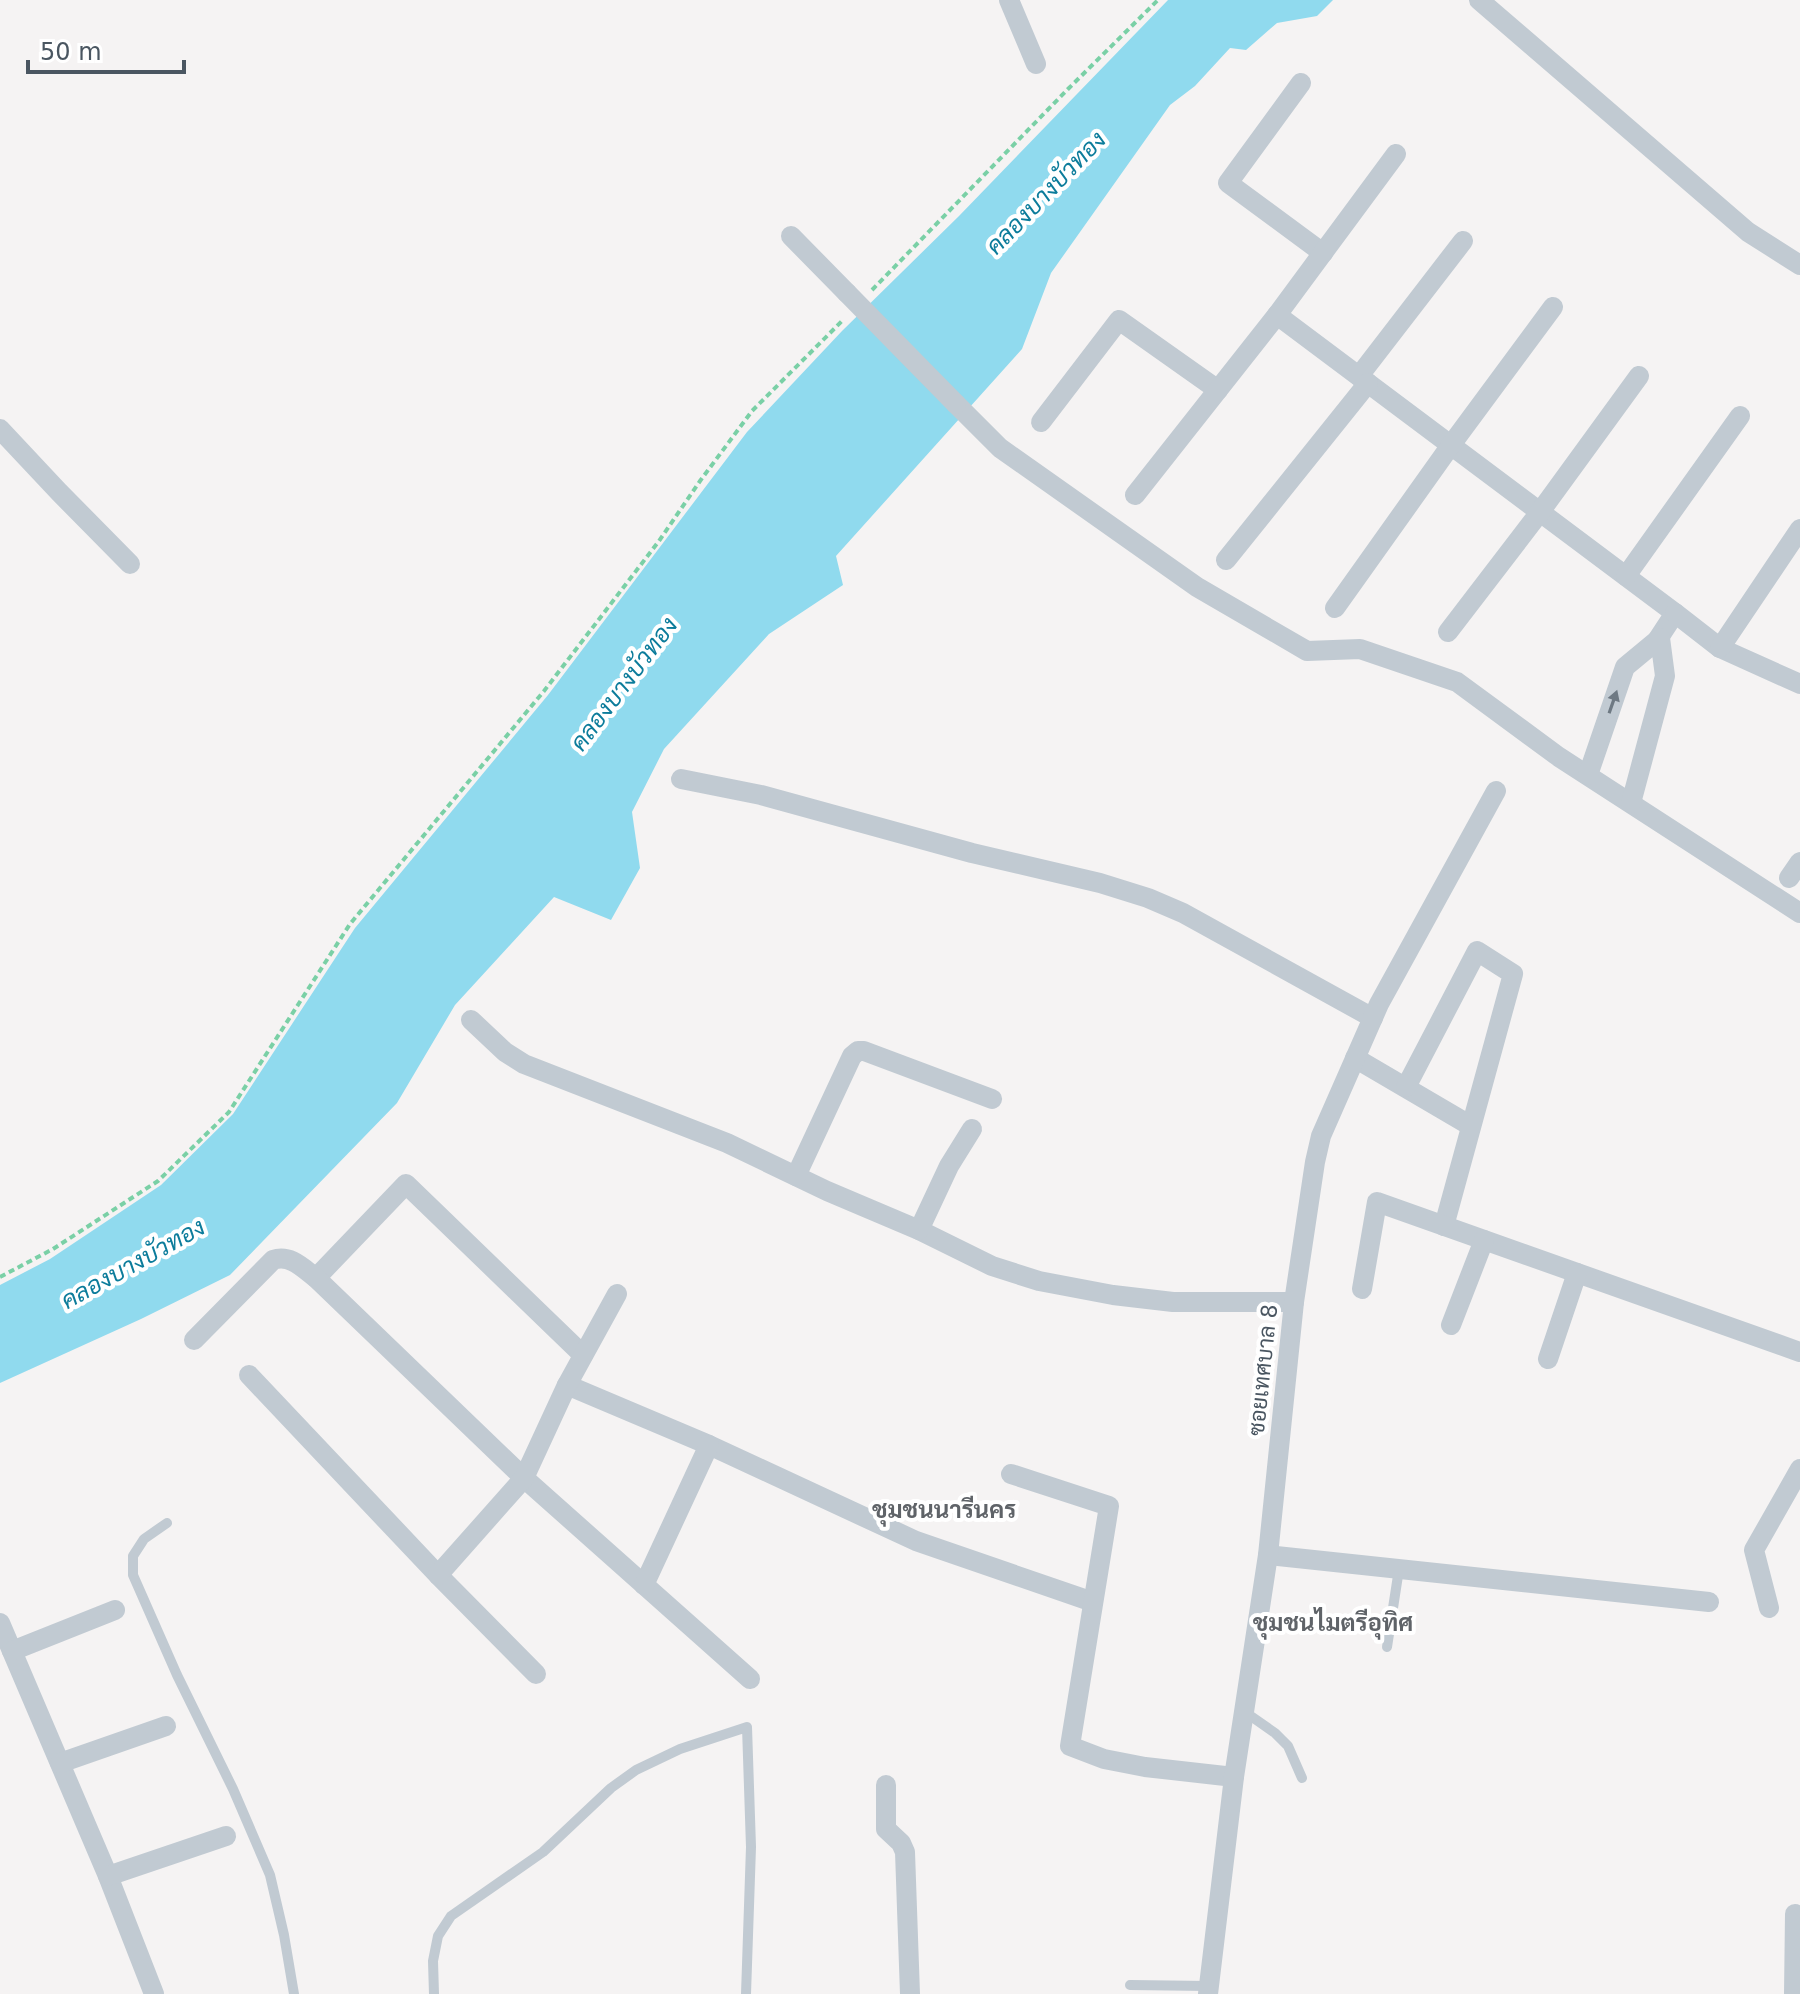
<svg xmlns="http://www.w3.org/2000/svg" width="1800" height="1994" font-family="'DejaVu Sans',Sarabun,sans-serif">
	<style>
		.water { fill: #90daee }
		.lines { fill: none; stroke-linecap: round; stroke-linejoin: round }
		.path { stroke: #7ad0a6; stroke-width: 4; stroke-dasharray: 6 4; stroke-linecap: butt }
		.service { stroke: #c1cad2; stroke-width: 10 }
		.minor { stroke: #c1cad2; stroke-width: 20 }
		.minor-bridge { stroke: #c1cad2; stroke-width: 20 }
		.oneway { fill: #6e7983 }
		.labels { text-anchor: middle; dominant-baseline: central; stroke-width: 8; stroke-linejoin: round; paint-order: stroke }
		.street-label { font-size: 22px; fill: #4a5661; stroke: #fff }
		.water-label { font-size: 24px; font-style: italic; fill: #0c7c9b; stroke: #fff }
		.neighbourhood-label { font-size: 24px; font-weight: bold; fill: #5f6368; stroke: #fff }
	</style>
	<rect width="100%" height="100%" fill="#f5f3f3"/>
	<polygon class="water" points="1168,0 1333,0 1317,16 1277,23 1246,50 1230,48 1195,86 1170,105 1051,273 1022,349 836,556 843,585 769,634 664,749 632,812 640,868 611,920 554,897 455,1005 397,1103 230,1275 141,1319 0,1383 0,1285 50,1259 161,1185 233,1114 355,928 548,695 747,432 842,331 959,216"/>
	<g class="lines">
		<g class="path">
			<polyline points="872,290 1068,89 1158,0"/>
			<polyline points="0,1277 53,1249 158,1181 229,1112 350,924 544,691 659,541 700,481 752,411 844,319"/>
		</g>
		<g class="service">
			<polyline points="167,1523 144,1539 133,1556 133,1575 177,1675 233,1789 270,1875 284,1935 294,1994"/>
			<polyline points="1387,1647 1399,1569"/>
			<polyline points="1245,1712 1275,1733 1288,1746 1302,1778"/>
			<polyline points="1130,1985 1209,1986"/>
			<polyline points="434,1994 433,1961 438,1936 451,1916 543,1852 611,1788 636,1770 680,1749 747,1727 751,1847 746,1994"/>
		</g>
		<g class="minor">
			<polyline points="1009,0 1036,64"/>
			<polyline points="1479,0 1748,232 1800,265"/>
			<polyline points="1301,83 1228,183 1323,253"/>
			<polyline points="791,236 847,293"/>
			<polyline points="1277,315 1675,613 1658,639"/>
			<polyline points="1359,376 1463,241"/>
			<polyline points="956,404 1000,448 1197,587 1307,651 1360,649 1457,682 1559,757 1800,913"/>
			<polyline points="1041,422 1119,320 1218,390"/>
			<polyline points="0,429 59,492 130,564"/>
			<polyline points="1135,495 1277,315 1396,154"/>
			<polyline points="1226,560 1368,383"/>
			<polyline points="1626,576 1740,416"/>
			<polyline points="1335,608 1451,445 1553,307"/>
			<polyline points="1675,613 1720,648 1800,684"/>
			<polyline points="1448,632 1540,512 1639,376"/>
			<polyline points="1720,648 1800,529"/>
			<polyline points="1588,775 1625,667 1660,638 1665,676 1631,803"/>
			<polyline points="681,779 761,795 972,853 1100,883 1148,898 1183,913 1373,1018"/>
			<polyline points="1789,878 1800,862"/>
			<polyline points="471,1020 505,1052 524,1064 727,1143 827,1191 919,1230 992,1266 1039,1281 1113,1295 1173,1302 1294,1302"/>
			<polyline points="1355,1058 1471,1126"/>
			<polyline points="1406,1087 1477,951 1513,974 1444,1226"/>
			<polyline points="796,1176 852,1056 858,1051 864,1051 992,1099"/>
			<polyline points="919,1230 949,1166 972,1129"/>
			<polyline points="316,1278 406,1184 583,1355"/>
			<polyline points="1362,1289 1377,1202 1800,1352"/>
			<polyline points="1451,1325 1484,1240"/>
			<path d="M194 1340 273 1260C290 1254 303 1268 316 1278L524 1478 750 1679"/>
			<polyline points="1548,1359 1577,1273"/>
			<polyline points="249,1375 438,1575 536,1674"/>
			<polyline points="567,1385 709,1445 916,1541 1093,1602"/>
			<polyline points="1011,1474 1109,1506 1070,1746 1104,1759 1145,1767 1234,1777"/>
			<polyline points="1268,1555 1709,1602"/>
			<polyline points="438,1575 524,1478 567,1385 617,1294"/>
			<polyline points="644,1585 709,1445"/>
			<polyline points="1769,1608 1754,1550 1800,1469"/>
			<polyline points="0,1623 108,1876 154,1994"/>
			<polyline points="12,1651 115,1610"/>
			<polyline points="60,1763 166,1726"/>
			<polyline points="886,1785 886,1829 901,1843 905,1852 910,1994"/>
			<polyline points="108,1876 226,1836"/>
			<polyline points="1208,1994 1234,1777 1268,1555 1294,1302 1315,1162 1321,1136 1379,1004 1496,791"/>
			<polyline points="1794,1994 1795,1914"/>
		</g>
		<polyline class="minor-bridge" points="847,293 956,404"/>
	</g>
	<defs><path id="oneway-solid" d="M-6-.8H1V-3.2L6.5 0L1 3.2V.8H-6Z" transform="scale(2)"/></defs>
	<use class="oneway" href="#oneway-solid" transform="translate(1613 702) rotate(-71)"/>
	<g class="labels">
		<g class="street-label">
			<text transform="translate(1263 1370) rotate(-84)">ซอยเทศบาล 8</text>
		</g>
		<g class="water-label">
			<text transform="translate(1046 193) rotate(-46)">คลองบางบัวทอง</text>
			<text transform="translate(624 684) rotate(-53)">คลองบางบัวทอง</text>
			<text transform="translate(133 1264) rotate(-29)">คลองบางบัวทอง</text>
		</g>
		<g class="neighbourhood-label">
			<text x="944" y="1510">ชุมชนนารีนคร</text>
			<text x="1333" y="1623">ชุมชนไมตรีอุทิศ</text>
		</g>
	</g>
	<path d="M28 60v12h156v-12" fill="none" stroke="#4a5661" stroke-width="4"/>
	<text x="40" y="60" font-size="24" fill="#4a5661" stroke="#ffffff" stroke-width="6" paint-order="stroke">50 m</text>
</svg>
